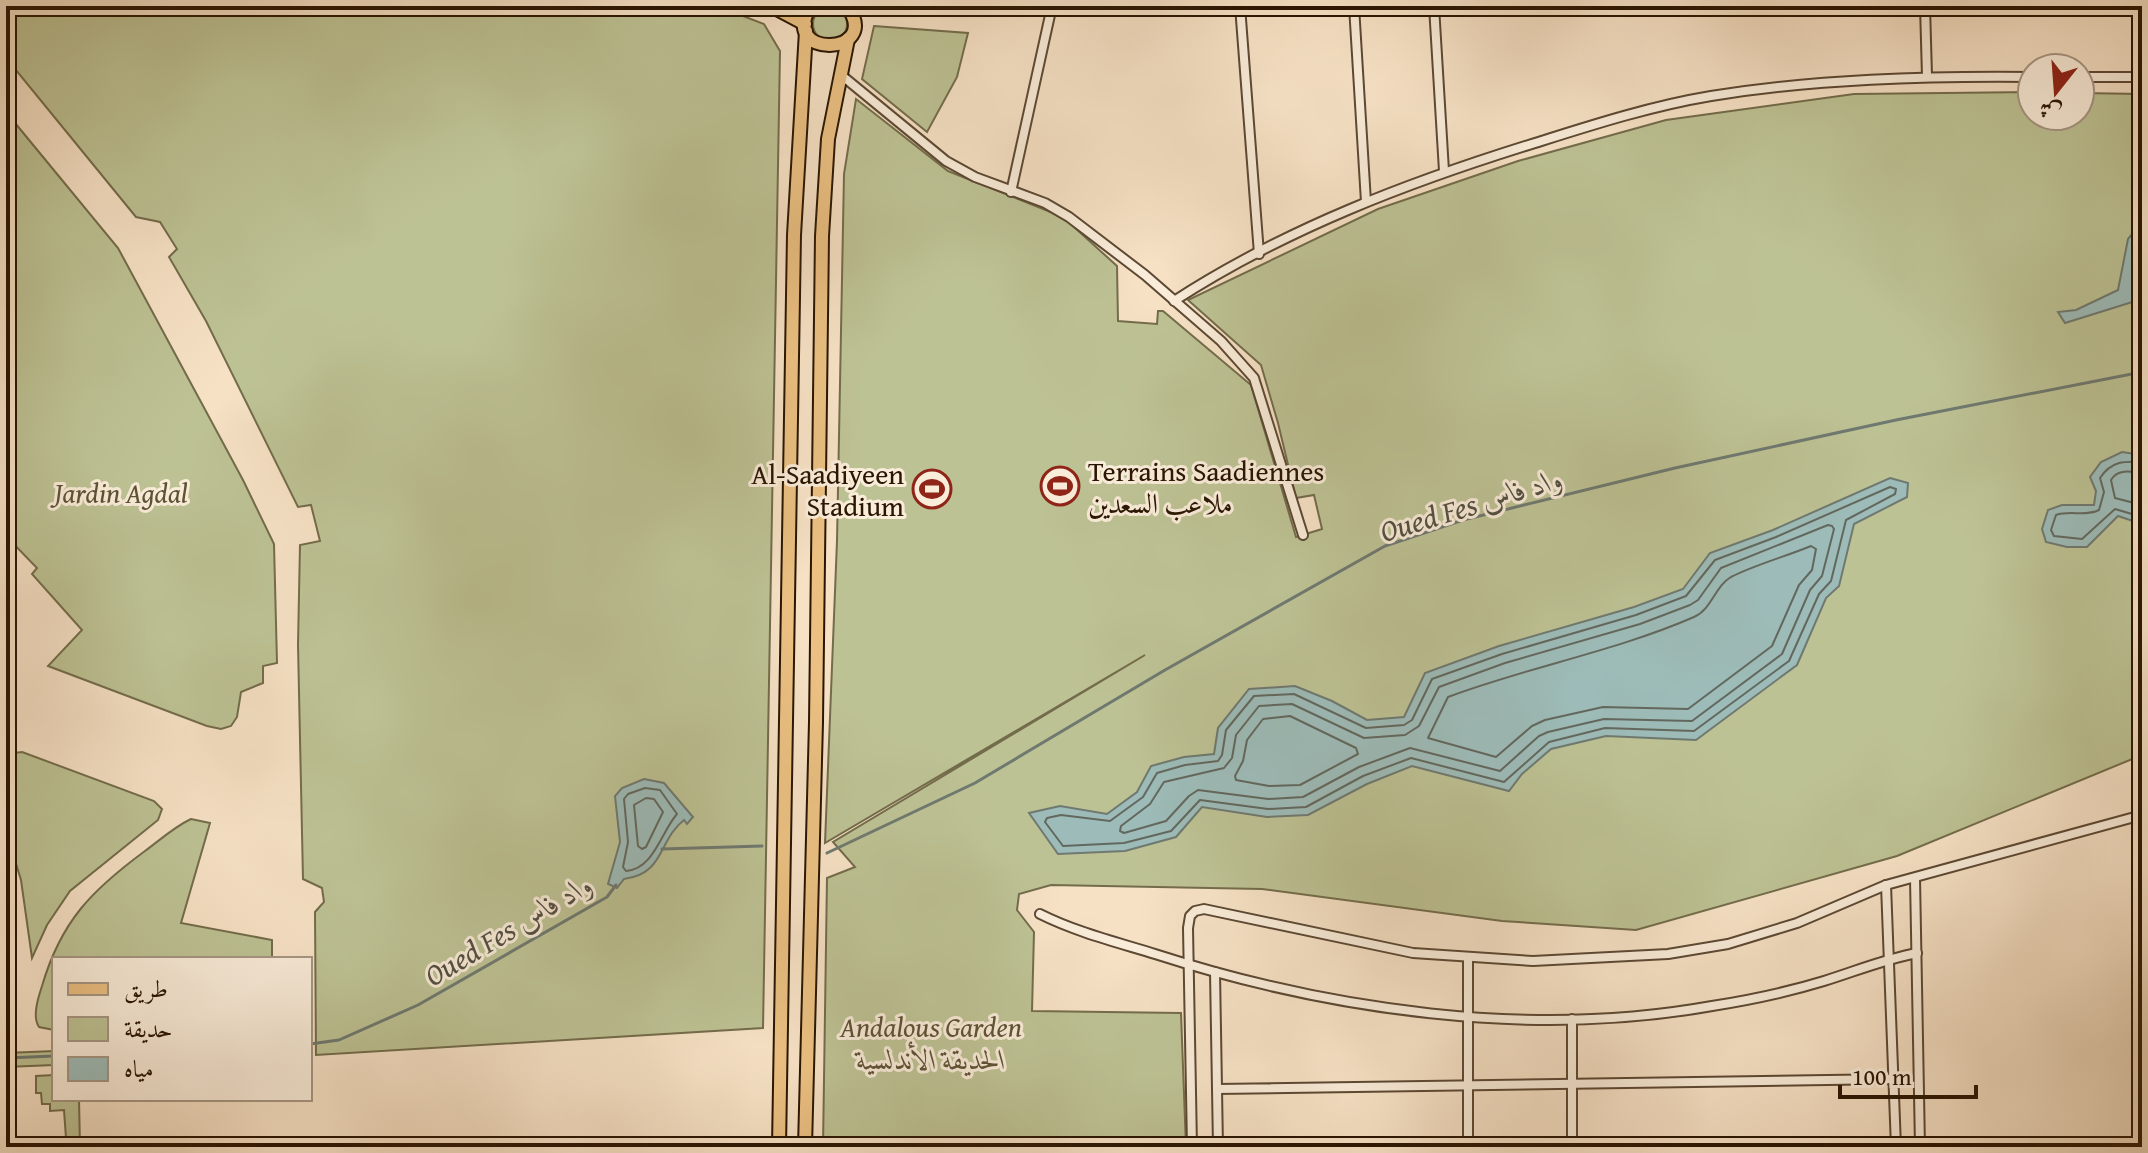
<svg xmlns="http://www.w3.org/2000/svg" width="2148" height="1153" font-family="'Gentium Book Plus',Amiri,serif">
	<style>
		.green { fill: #bdc294; stroke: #736c4b; stroke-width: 2 }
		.water { fill: #9dbcb9; stroke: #6f7970; stroke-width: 2 }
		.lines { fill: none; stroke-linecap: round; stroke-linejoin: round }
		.shore { stroke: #63685e; stroke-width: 2 }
		.stream { stroke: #6f7970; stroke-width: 3 }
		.minor-casing { stroke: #5c4833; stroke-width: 12 }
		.primary-casing { stroke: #291502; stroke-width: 16 }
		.minor { stroke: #f9ecd9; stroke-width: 8 }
		.primary { stroke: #ebc082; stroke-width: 12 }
		.labels { text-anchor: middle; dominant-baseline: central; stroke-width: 6; stroke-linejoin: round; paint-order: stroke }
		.poi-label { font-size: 28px; fill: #291502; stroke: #f9ecd9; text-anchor: start }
		.park-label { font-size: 28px; font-style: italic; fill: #5d5235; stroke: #f9ecd9 }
		.water-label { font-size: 30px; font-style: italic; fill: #524f42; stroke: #f9ecd9 }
	</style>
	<rect width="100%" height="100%" fill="#f6e1c5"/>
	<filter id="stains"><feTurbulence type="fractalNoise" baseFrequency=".0025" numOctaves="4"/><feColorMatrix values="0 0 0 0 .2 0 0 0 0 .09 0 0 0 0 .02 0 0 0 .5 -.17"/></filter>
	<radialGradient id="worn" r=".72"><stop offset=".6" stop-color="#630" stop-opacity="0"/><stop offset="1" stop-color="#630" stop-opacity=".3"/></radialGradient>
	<g class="green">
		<polygon points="6,6 717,6 764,24 780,51 763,1028 316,1055 315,912 324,902 322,888 303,879 298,645 300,545 320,541 311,505 298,507 206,321 169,257 177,249 160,222 136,217 6,58 6,34 10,28 6,24"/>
		<circle cx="830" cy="24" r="17"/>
		<polygon points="874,26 968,33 957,77 927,132 862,79"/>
		<polygon points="2032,92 2032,116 2080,116 2080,93 2142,94 2142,755 1897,856 1636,930 1502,921 1262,889 1051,885 1019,894 1017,910 1034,932 1032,1011 1181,1013 1186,1147 823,1147 827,878 855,867 833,842 1145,655 825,843 837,541 844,174 856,99 948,171 1063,217 1117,266 1118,321 1157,324 1158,311 1163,311 1251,385 1296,537 1322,529 1314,495 1296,498 1278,423 1261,365 1188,300 1378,209 1518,161 1666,120 1854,94"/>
		<polygon points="6,112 118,248 243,480 274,544 277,663 263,666 263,683 241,692 237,717 231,726 221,729 207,726 48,666 82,630 32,574 37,568 6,536"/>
		<polygon points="22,752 154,801 162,809 158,820 70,891 47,925 32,958 21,880 6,831 6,754"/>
		<path d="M191 819 210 823 181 923 272 940V959H54V1030L39 1027C32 1017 38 998 42 986 61 921 92 890 145 851 160 840 174 827 191 819Z"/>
		<polygon points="6,921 16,1021 14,1028 6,1032"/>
		<polygon points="54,1051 54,1065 6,1067 6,1053"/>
		<polygon points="54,1075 54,1099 79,1099 80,1147 44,1147 52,1146 52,1139 66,1138 64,1110 50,1111 50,1104 42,1104 41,1093 36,1093 36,1076"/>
	</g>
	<g class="water">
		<polygon points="2142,222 2142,299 2065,323 2058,312 2076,310 2118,290 2128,239"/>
		<polygon points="2122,452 2142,455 2142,560 2136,552 2141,536 2136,522 2118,516 2087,547 2067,547 2046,542 2042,529 2048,510 2062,505 2094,505 2096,491 2090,477 2101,462"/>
		<polygon points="1890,478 1908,483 1907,497 1854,524 1839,586 1826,598 1797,665 1696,740 1606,736 1551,749 1522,774 1509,791 1412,766 1367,784 1308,815 1267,817 1202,807 1176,837 1125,851 1058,854 1029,813 1060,806 1107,814 1137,792 1151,766 1184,757 1214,754 1218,728 1249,689 1295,686 1332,701 1367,720 1404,717 1425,673 1499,646 1634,607 1683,589 1710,553 1773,530"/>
		<path d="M644 779 664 783 693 817 687 824 684 820C658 840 665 874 624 879L617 888 608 884 620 842 615 796 622 788Z"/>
	</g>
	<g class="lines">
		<g class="shore">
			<path d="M2142 462C2124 461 2111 461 2100 478L2104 492 2099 510C2086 517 2070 510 2056 515L2051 530 2054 536 2082 539 2115 509 2142 517"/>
			<path d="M2142 473C2131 472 2118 468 2111 480L2115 498 2142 505"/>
			<polygon points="1890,487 1896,489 1895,494 1846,520 1831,581 1819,594 1789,661 1694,731 1605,728 1549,742 1504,782 1411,758 1363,776 1306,807 1268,809 1200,800 1171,831 1124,843 1063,846 1045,822 1047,818 1061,815 1110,821 1143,797 1157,773 1185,765 1218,761 1222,755 1226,730 1254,696 1294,694 1366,728 1404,725 1412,720 1432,679 1502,654 1636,615 1686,596 1715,560 1776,537"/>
			<polygon points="1828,525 1832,526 1834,529 1822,576 1810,590 1782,654 1692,721 1604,719 1548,732 1539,736 1500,771 1410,748 1359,767 1303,797 1268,799 1198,790 1189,796 1166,821 1124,833 1120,831 1121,826 1150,804 1164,782 1224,768 1232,758 1236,735 1259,706 1292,704 1364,738 1405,735 1419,726 1439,687 1505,663 1640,624 1690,605 1698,600 1721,568"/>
			<path d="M1811 546 1816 549 1812 570 1799 585 1772 646 1688 709 1603 707 1545 720 1532 726 1496 757 1428 738 1448 697C1528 667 1616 651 1694 617 1712 609 1715 586 1731 577 1752 566 1787 556 1811 546Z"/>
			<polygon points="1290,716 1356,748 1358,754 1300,785 1269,786 1236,780 1235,776 1243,761 1247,740 1263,719"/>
			<path d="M645 788 660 790 677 814C661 832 654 869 626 871L623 867 628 842 624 799 628 794Z"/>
			<polygon points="646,798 654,799 663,812 646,847 642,849 638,846 634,805"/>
		</g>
		<g class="stream">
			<polyline points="662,849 762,846"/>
			<polyline points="827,853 975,783 1165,670 1385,546 1463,520 1675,468 1896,420 2142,372"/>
			<polyline points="310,1044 339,1040 418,1005 607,897 616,885"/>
			<polyline points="6,1058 54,1056"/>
		</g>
		<g class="minor-casing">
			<g id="minor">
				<polyline points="1240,6 1259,254"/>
				<polyline points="1354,6 1366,202"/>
				<polyline points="1434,6 1444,171"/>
				<polyline points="1925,6 1927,76"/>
				<polyline points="850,9 917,6"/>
				<polyline points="840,74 946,161 975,177 1045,203 1069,217 1145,275 1221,341 1254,378 1303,535"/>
				<polyline points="2080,77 2142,77"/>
				<polyline points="1011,192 1052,6"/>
				<path d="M1174 301C1285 229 1409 182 1535 143 1592 125 1651 106 1711 96 1817 79 1924 76 2032 77"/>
				<polyline points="1915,878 1920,1147"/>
				<polyline points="1886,885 1896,1147"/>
				<path d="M1040 914C1076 932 1116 942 1155 954 1329 1010 1530 1039 1712 1006 1750 1000 1788 992 1824 981 1856 971 1885 959 1917 953"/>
				<polyline points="1468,957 1468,1147"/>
				<polyline points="1215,972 1218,1147"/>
				<polyline points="1572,1019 1572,1147"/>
				<polyline points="1217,1089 1894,1079"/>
				<polyline points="1192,1147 1188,928 1190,916 1195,911 1204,909 1413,953 1533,961 1668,954 1728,944 1797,923 1886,885 2142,815"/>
				<polyline points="1668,1147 1896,1144"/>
			</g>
		</g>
		<g class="primary-casing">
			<g id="primary">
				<polyline points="771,6 805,24"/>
				<path d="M811 6C776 59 884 57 847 6"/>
				<polyline points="779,1147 794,235 806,31"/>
				<polyline points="805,1147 816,722 822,236 828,139 848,39"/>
			</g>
		</g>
		<use href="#minor" class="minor"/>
		<use href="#primary" class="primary"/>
	</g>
	<defs>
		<g id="stadium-ring" transform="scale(2)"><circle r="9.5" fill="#f9ecd9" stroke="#8f2418" stroke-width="1.5"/><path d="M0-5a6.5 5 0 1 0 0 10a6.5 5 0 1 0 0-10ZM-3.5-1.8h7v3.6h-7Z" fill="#8f2418"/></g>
	</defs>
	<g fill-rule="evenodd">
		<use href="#stadium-ring" x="1060" y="486"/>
		<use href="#stadium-ring" x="932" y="489"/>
	</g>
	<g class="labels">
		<g class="poi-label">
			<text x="1088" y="470">Terrains Saadiennes<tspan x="1088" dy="32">ملاعب السعدين</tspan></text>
			<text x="904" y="473" text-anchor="end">Al-Saadiyeen<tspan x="904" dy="32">Stadium</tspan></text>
		</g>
		<g class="park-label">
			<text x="121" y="492">Jardin Agdal</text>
			<text x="931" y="1026">Andalous Garden<tspan x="931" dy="32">الحديقة الأندلسية</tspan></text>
		</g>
		<g class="water-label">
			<text transform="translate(1471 504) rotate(-17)">Oued Fes واد فاس</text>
			<text transform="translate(508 929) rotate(-31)">Oued Fes واد فاس</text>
		</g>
	</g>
	<rect width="2148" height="1153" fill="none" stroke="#f6e1c5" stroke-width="32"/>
	<rect x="8" y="8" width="2132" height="1137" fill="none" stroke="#291502" stroke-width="4"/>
	<rect x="16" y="16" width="2116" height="1121" fill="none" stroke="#291502" stroke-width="2"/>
	<rect x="52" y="957" width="260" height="144" fill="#f9ecd9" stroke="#a69683" stroke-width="2"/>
	<rect x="68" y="983" width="40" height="12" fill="#ebc082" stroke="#a69683" stroke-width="2"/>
	<text x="124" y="997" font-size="24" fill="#291502">طريق</text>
	<rect x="68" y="1017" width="40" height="24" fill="#bdc294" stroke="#a69683" stroke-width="2"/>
	<text x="124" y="1037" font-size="24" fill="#291502">حديقة</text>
	<rect x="68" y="1057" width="40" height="24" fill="#9dbcb9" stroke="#a69683" stroke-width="2"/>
	<text x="124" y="1077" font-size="24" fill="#291502">مياه</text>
	<g transform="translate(2056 92) rotate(197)"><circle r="38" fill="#f9ecd9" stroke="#a69683" stroke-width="2"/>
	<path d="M0-6L14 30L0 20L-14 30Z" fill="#8f2418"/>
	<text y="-12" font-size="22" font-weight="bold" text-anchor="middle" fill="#291502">ش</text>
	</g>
	<path d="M1840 1085v12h136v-12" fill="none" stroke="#291502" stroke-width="4"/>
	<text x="1852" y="1085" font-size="24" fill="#291502" stroke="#f9ecd9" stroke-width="6" paint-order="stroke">100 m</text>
	<rect width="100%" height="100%" filter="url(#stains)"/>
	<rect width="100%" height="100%" fill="url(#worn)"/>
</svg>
